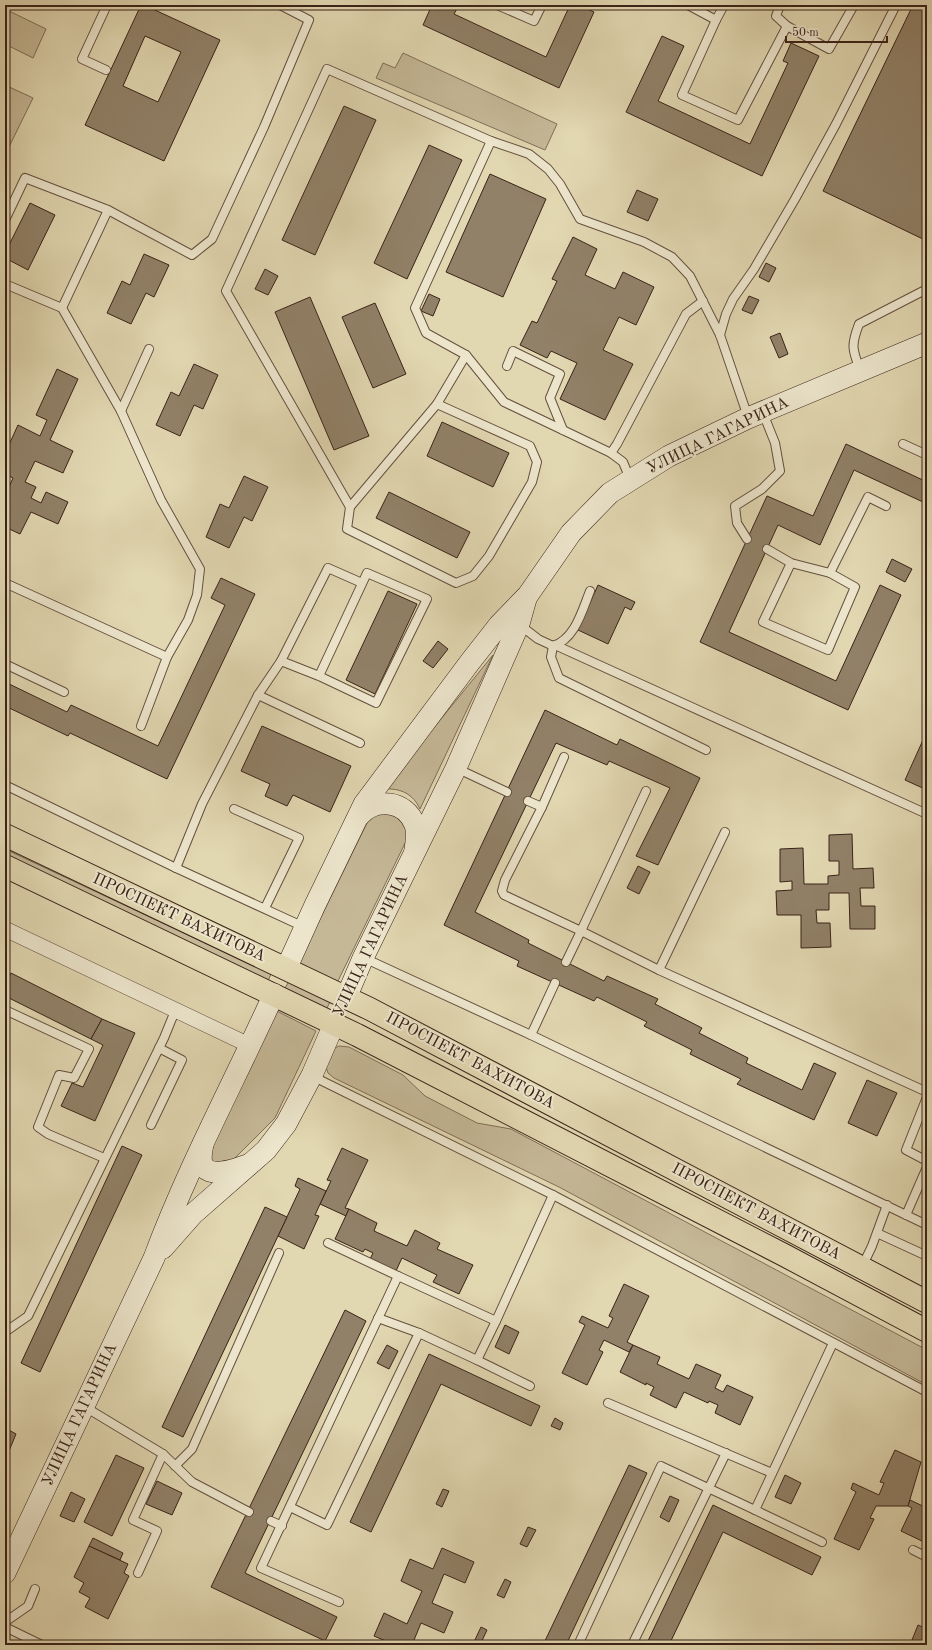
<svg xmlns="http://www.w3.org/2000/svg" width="932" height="1650" font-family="'Old Standard TT',serif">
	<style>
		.green { fill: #c5b897; stroke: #806e58 }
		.building { fill: #918168; stroke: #3a2318; fill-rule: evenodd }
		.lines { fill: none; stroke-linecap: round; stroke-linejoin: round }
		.lane-casing { stroke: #64503e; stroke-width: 10 }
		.street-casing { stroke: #64503e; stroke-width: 16 }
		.secondary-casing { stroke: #3a2318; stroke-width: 22 }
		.primary-casing { stroke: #3a2318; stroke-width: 24 }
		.lane { stroke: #ece5cc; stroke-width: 8 }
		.street { stroke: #ece5cc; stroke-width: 15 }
		.secondary { stroke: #ece5cc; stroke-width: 21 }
		.primary { stroke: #e1d7b1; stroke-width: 22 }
		.labels { text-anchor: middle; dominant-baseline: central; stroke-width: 4; stroke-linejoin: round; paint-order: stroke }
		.street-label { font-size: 16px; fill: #3a2318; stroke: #ece5cc }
	</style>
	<rect width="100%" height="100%" fill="#e1d7b1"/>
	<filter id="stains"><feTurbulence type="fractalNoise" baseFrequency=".005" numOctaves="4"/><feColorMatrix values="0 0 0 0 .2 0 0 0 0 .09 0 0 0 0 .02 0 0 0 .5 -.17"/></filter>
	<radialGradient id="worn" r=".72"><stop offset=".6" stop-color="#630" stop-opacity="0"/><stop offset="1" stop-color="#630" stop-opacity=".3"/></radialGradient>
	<g class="green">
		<polygon points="5,9 46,29 33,58 5,44"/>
		<polygon points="403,53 557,124 545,150 376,78 383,63 395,68"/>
		<polygon points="5,85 33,98 7,151 5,150"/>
		<path d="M493 655 420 809C413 794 401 788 384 789Z"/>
		<path d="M379 813C398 815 400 818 409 835L337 983 298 964 370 817Z"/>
		<polygon points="5,849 271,974 268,981 5,858"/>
		<polygon points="289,981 330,1002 326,1010 284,990"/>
		<polygon points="275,1010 316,1031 275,1118 226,1167 213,1166 207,1152"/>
		<polygon points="339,1046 349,1047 403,1075 425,1096 477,1123 511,1129 927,1350 927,1385 559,1187 334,1078 328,1073 326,1067 333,1049"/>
	</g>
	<g class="building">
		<path d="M141 5H144L220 40 164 161 85 125ZM145 36 181 52 158 102 123 86Z"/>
		<polygon points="432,5 459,5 454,14 546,57 570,5 579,5 594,12 559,88 423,25"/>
		<polygon points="913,5 927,5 927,241 823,191"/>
		<polygon points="662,36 684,46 658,101 750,144 788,63 783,61 791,43 819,56 762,176 626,112"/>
		<polygon points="344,106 376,120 315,255 282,240"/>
		<polygon points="429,145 462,160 407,279 374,263"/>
		<polygon points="490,174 546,199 503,297 446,272"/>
		<polygon points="637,190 658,199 648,221 627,212"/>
		<polygon points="30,203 55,215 28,270 5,258 5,253"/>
		<polygon points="573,237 597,249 585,275 615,289 623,272 654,287 636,325 619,317 603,350 633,364 605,420 560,399 577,363 551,351 547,358 520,345 532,321 537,323 557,281 552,279"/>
		<polygon points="144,254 169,265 154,297 146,293 131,324 107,313 122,281 130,285"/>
		<polygon points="766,263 776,268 769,282 759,277"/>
		<polygon points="265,269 278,276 268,295 255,289"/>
		<polygon points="429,294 440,299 433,316 421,311"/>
		<polygon points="749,296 759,300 752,314 742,310"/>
		<polygon points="310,297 369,436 334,450 275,312"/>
		<polygon points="375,303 406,374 373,388 342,317"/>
		<polygon points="780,333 788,354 779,358 770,337"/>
		<polygon points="194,364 218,375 203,409 194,405 180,436 156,425 171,392 179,396"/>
		<polygon points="57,369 78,379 50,440 73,451 63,473 35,461 25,482 36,487 31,498 41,503 46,492 68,502 58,524 31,512 20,534 5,527 5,496 13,478 5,474 5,468 8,462 5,460 5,446 8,447 18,425 40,436 47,420 36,415"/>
		<polygon points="442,422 509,453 493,487 427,456"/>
		<polygon points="846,444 927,482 927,493 923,502 854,470 820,545 778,525 729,632 836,681 880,585 901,595 848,710 700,642 767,496 813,516"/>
		<polygon points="244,476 268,487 252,521 244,517 229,548 206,537 220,504 229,508"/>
		<polygon points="389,492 470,532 457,558 376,518"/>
		<polygon points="892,559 912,569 905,582 886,572"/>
		<polygon points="221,578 255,594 167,779 70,733 68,736 5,706 5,682 67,712 71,705 158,746 225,605 211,598"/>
		<polygon points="598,585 635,602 631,610 625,607 608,644 578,630"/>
		<polygon points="388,591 417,604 375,694 346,680"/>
		<polygon points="438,641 448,649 433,668 423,661"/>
		<polygon points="545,710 617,745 620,739 700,778 658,865 636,856 670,788 609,761 607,765 556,743 475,912 529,940 528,943 604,981 607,976 658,999 655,1004 702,1028 699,1033 748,1058 746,1063 802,1090 814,1063 836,1073 814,1120 737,1084 741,1079 690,1054 692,1050 644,1026 647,1022 597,997 594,1001 517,966 519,961 444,925"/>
		<polygon points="262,726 351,766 330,812 293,795 287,806 265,796 270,784 241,771"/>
		<polygon points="927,731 927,790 905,780"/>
		<polygon points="852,834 853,869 873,868 874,888 860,888 861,906 875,906 875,929 850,929 849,893 829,893 829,910 816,910 817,923 830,923 831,947 801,948 801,915 777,915 776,891 792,890 792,881 780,882 780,849 803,848 804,884 828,884 828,876 839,875 839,861 829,861 829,835"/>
		<polygon points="638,866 650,872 639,894 627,888"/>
		<polygon points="11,973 102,1019 91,1039 5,996 5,985"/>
		<polygon points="102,1019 135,1033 95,1121 61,1106 72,1083 83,1087 103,1045 91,1039"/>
		<polygon points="867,1080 897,1093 877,1136 848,1123"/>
		<polygon points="122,1146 142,1155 40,1372 21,1363"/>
		<polygon points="342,1148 368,1160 345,1208 349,1209 346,1216 320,1204 331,1181 327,1180"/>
		<polygon points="298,1178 326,1191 315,1215 319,1216 304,1249 278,1236 300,1189 295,1186"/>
		<polygon points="265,1207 287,1217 183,1437 162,1427"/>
		<polygon points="349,1209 377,1223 374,1231 407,1246 415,1230 440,1243 437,1249 473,1265 459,1294 433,1282 437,1275 402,1258 395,1273 369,1261 373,1253 365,1249 363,1252 335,1239"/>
		<polygon points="624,1284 649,1296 627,1342 633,1345 629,1352 604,1340 599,1350 603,1352 587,1385 562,1373 585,1325 579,1322 582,1316 608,1328 613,1318 609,1316"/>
		<polygon points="345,1310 366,1321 245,1573 337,1617 325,1641 211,1587"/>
		<polygon points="505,1325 519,1332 509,1354 495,1347"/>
		<polygon points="387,1345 398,1351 389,1369 377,1363"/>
		<polygon points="633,1345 660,1357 657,1364 689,1379 696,1364 721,1375 715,1388 723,1392 727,1385 753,1397 740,1425 715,1413 718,1405 709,1401 708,1403 684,1392 676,1408 650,1395 654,1387 646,1383 646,1385 620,1372"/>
		<polygon points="429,1354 540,1406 531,1426 441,1384 371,1532 350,1522"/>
		<polygon points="555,1418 563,1423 560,1430 551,1426"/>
		<polygon points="5,1428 16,1434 9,1451 9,1465 5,1478"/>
		<polygon points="895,1450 921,1462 908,1506 876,1506 870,1518 874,1519 859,1550 834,1539 856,1492 851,1489 853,1483 879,1495 884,1483 880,1482"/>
		<polygon points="116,1455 144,1468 112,1536 84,1522"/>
		<polygon points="629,1465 647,1473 566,1645 543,1645"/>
		<polygon points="785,1475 801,1483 791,1504 775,1497"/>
		<polygon points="157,1481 182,1493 172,1515 146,1504"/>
		<polygon points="443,1489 449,1491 442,1507 436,1504"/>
		<polygon points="71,1492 85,1499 74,1522 60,1516"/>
		<polygon points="670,1496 679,1500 669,1522 660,1517"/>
		<polygon points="910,1500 927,1508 926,1543 901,1531 912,1508 908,1506"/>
		<polygon points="713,1505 821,1557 812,1575 723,1532 669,1645 646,1645"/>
		<polygon points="528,1527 536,1530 527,1547 520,1544"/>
		<polygon points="93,1538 123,1553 120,1560 89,1546"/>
		<polygon points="89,1546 128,1564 124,1573 129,1576 108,1619 85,1607 90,1598 79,1592 84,1583 74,1577"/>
		<polygon points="442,1548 474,1562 465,1583 444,1574 432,1603 453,1612 444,1633 421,1623 412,1645 395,1645 374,1636 384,1613 407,1624 422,1591 401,1581 410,1559 433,1569"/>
		<polygon points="505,1579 511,1582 504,1598 497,1595"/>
		<polygon points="918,1625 927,1629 927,1645 910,1645"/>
		<polygon points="481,1627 487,1630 480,1645 474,1645 473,1644"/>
		<polygon points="784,1641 791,1645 782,1645"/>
	</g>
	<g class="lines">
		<g class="lane-casing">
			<g id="lane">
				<polyline points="497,5 534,21 542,5"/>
				<polyline points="688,5 716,20 724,5"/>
				<polyline points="780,5 776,16 787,26 829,49 854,5"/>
				<polyline points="716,20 682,95 738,120 787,26"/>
				<polyline points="106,70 82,59 107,5"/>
				<polyline points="5,220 25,178 108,210 192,255 212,239 264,127 309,20 280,5"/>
				<polyline points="5,284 62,308 121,411 161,500 200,569 197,595 188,620 167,657 5,583"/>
				<polyline points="62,308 108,210"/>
				<polyline points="720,335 726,314 733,299 754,269 795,199 836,124 896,5"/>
				<polyline points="466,355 504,402 611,453 623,462 630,479"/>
				<polyline points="507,366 513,351 560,374 550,398 563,430"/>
				<path d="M860 370C852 349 851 345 859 324L927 289"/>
				<polyline points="437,404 530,446 537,462 532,482 489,556 473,576 456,583 347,529 350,507 226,291 327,69 491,141 529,154 548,169 560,184 580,219 644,242 672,257 690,276 720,335 748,417"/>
				<polyline points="121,411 149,349"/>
				<polyline points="903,444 927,455"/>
				<polyline points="611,453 617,444 686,314 703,301"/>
				<polyline points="350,507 437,404 466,355 426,333 415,308 491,141"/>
				<polyline points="747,539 737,523 735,506 762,489 780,471 775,443 763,413"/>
				<polyline points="767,549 791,563 830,573 868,497 886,506"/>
				<polyline points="791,563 763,622 828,650 855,587 830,573"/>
				<polyline points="520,625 538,639 553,646 551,657 559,678 706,750"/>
				<polyline points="555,645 927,814"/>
				<path d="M553 646C575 639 582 611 590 591"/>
				<polyline points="281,661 319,676 376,703 427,599 367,573 319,676"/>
				<polyline points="5,664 64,692"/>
				<polyline points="258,695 360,743"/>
				<polyline points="141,726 167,657"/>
				<polyline points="564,757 542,807 505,880 502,891 504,895 581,931 646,791"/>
				<polyline points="456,768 507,792"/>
				<polyline points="5,785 176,868 304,927"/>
				<polyline points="528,801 542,807"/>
				<polyline points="234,809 299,838 265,908"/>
				<polyline points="176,868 202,804 258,695 281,661 328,568 362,583"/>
				<polyline points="364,958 531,1035 927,1225"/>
				<polyline points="566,962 581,931 659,970 927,1092"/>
				<polyline points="659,970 725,832"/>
				<polyline points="5,1010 89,1049 74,1078 59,1075 38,1127 48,1134 104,1158"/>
				<polyline points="531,1035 555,983"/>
				<polyline points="312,1076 553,1195 927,1392"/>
				<polyline points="927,1097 906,1150 927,1161"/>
				<polyline points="151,1125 182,1060 159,1048"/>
				<polyline points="906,1215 927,1167"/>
				<polyline points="877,1233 927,1256"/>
				<polyline points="328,1243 398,1276"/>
				<polyline points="862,1267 872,1246 887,1205"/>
				<polyline points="378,1318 419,1333"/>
				<polyline points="5,1332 28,1316 164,1038 175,1011"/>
				<polyline points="477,1360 530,1386"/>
				<polyline points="608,1403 772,1473"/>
				<polyline points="85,1407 163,1454 192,1482 249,1512"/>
				<polyline points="175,1466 192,1449 279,1253"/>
				<polyline points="290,1507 327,1525 419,1333 477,1360 496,1321"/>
				<polyline points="755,1510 822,1542"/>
				<polyline points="271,1521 282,1526"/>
				<polyline points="913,1550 927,1557"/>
				<polyline points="138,1573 157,1531 133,1520 163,1454"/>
				<polyline points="339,1602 261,1568 398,1276 496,1321 553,1195"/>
				<polyline points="5,1622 28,1606 35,1589"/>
				<polyline points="5,1627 42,1645"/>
				<polyline points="578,1645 661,1466 755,1510 833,1343"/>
				<polyline points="632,1645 726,1453"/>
			</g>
		</g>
		<g class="street-casing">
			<polyline id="street" points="5,929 251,1046"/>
		</g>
		<g class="secondary-casing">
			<g id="secondary">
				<path d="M359 816C375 797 406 800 415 825 418 833 416 841 415 850"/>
				<polyline points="286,969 315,905 364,804 470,662 499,625 528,595 571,533 610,493 669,456 748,418 927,343"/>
				<polyline points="346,998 363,958 456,768 519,624 526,599"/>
				<path d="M203 1144C202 1150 200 1157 202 1163 207 1180 236 1169 247 1165"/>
				<polyline points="163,1248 193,1214 266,1150 286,1124 312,1075 334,1024"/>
				<path d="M5 1573 154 1258C188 1167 234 1082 274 994"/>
			</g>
		</g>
		<g class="primary-casing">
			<g id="primary">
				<polyline points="5,835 370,1009 927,1302"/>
				<polyline points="5,866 357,1035 784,1255 927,1331"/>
			</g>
		</g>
		<use href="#lane" class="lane"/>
		<use href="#street" class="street"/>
		<use href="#secondary" class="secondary"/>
		<use href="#primary" class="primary"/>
	</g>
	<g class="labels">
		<g class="street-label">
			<text transform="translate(718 436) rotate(-26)">УЛИЦА ГАГАРИНА</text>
			<text transform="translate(179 918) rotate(25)">ПРОСПЕКТ ВАХИТОВА</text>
			<text transform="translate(371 946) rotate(-65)">УЛИЦА ГАГАРИНА</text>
			<text transform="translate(470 1061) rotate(28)">ПРОСПЕКТ ВАХИТОВА</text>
			<text transform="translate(756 1212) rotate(28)">ПРОСПЕКТ ВАХИТОВА</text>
			<text transform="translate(80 1415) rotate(-65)">УЛИЦА ГАГАРИНА</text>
		</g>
	</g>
	<rect width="932" height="1650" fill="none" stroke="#e1d7b1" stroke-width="20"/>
	<rect x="6" y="6" width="920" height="1638" fill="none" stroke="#3a2318" stroke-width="2"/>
	<rect x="10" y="10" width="912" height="1630" fill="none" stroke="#3a2318"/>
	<path d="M786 36v6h101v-6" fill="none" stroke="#3a2318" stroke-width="2"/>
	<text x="792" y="36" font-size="12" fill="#3a2318" stroke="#ece5cc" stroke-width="3" paint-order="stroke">50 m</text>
	<rect width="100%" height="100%" filter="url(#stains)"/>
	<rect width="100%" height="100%" fill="url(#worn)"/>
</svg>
